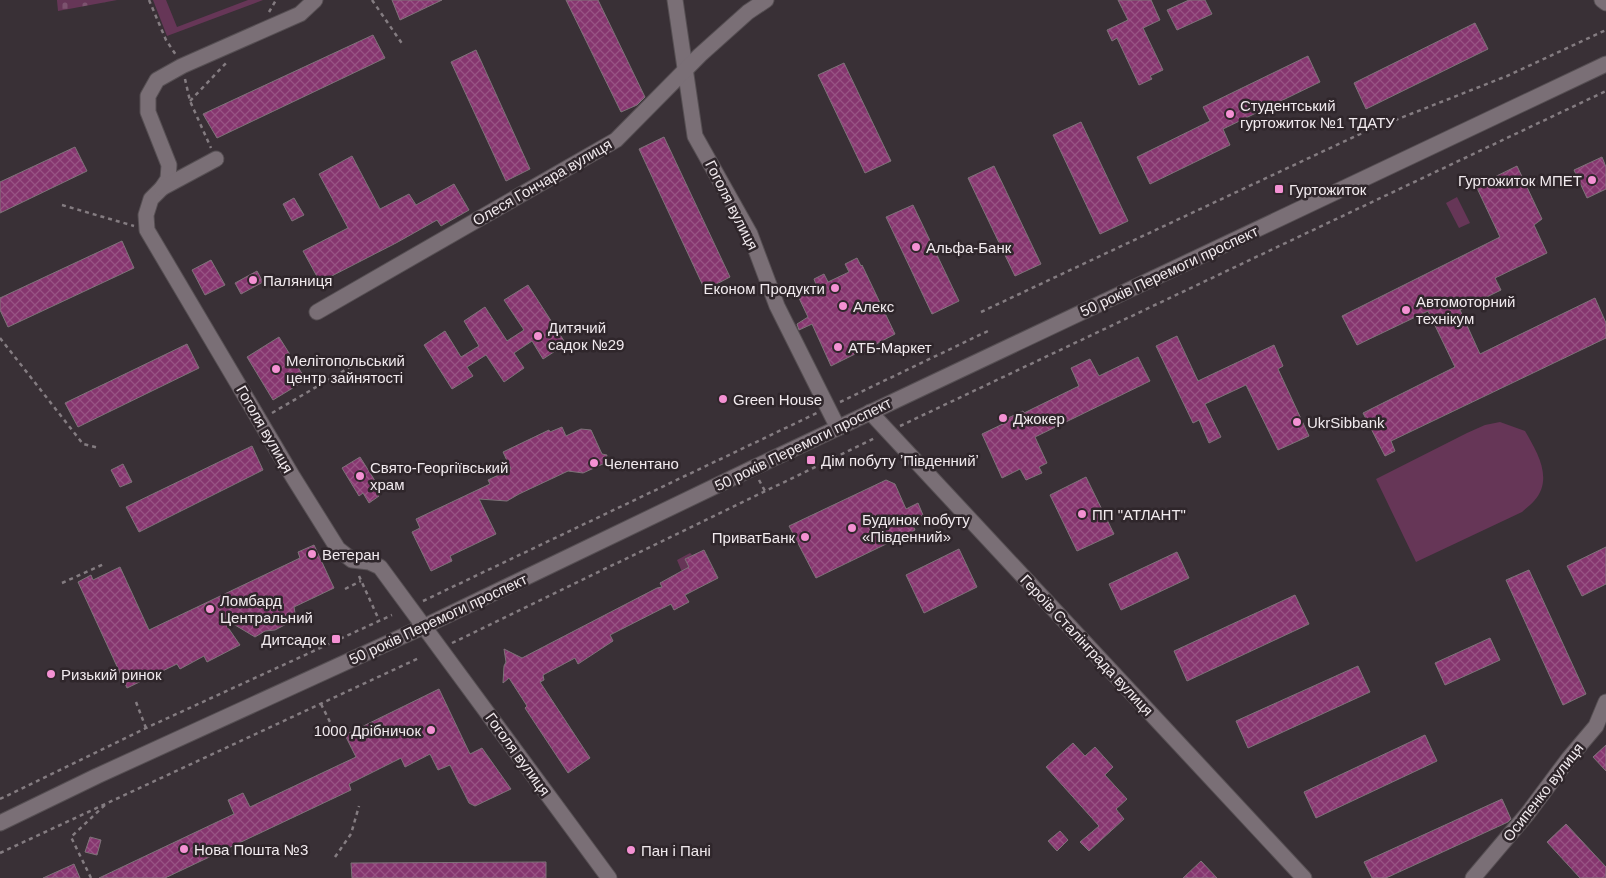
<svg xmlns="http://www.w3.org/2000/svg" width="1606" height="878" font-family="Arial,sans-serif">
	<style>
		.grass { fill: #663657 }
		.cemetery { fill: url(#cemetery-stones) }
		.building { fill: url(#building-cross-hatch); stroke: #7e7379 }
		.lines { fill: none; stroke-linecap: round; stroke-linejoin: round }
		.street-casing { stroke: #564f53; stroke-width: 17 }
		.secondary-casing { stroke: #564f53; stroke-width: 17 }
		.path { stroke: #847c81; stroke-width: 2.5; stroke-dasharray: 4 4; stroke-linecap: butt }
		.street { stroke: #7a6f76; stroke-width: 15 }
		.secondary { stroke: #7a6f76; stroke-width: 15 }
		.poi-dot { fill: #f491d3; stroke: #2f262b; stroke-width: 2 }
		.labels { text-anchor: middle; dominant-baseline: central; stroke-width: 5; stroke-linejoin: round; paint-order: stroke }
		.poi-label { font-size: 15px; fill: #f1eaee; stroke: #2f262b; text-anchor: start }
		.street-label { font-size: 15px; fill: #f1eaee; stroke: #2f262b }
	</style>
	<defs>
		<pattern id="cemetery-stones" width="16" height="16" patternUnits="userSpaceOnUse" patternTransform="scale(1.25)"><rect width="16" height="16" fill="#663657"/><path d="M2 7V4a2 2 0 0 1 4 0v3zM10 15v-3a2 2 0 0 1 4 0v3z" fill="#7c536f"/></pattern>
		<pattern id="building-cross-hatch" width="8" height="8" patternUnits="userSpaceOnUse" patternTransform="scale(1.25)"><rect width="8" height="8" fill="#86366f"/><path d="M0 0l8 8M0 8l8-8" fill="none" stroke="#985384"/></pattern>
	</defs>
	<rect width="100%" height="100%" fill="#393036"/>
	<g class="grass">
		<polygon points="153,0 166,0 177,27 248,0 263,0 167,36"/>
		<polygon points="1457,197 1470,223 1459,228 1446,203"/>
		<path d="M1500 422 1525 431C1537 452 1554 479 1534 501 1531 505 1526 508 1522 512L1416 562 1376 479 1467 433 1485 425Z"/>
		<polygon points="690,553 692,555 685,559 690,568 682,572 677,560"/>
	</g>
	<polygon class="cemetery" points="57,0 117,0 58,11"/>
	<g class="building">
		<polygon points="392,0 442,0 400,20"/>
		<polygon points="566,0 598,0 645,97 637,105 621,112"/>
		<polygon points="1118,0 1151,0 1160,20 1143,28 1163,70 1150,76 1152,79 1139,85 1117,38 1112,41 1107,30 1128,20"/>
		<polygon points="1189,0 1205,0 1212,14 1177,30 1167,10"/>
		<polygon points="1475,23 1488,49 1366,109 1354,83"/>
		<polygon points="373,35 385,58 217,138 203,114"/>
		<polygon points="476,50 530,169 506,181 451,62"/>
		<polygon points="1308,56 1320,82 1223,129 1230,145 1150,184 1137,157 1210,121 1203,107"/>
		<polygon points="844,63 891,161 865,173 818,75"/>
		<polygon points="1081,122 1128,221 1100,234 1053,135"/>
		<polygon points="664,137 730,277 705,290 639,149"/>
		<polygon points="75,147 87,171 0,213 0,182"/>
		<polygon points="352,156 380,209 409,194 416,205 454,184 469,210 441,226 437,220 396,243 320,282 303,251 348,228 319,174"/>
		<polygon points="1602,157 1606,167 1606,189 1587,198 1574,170"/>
		<polygon points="994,166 1041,264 1015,276 968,178"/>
		<polygon points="1517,166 1542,219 1534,225 1547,253 1495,278 1501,290 1460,310 1480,354 1595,298 1606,323 1606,338 1391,441 1395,451 1385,456 1363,413 1455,367 1428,311 1357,345 1342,316 1500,237 1476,186"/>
		<polygon points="294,198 304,215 292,221 283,204"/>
		<polygon points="913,205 959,301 932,314 886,217"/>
		<polygon points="122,241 134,268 8,327 0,310 0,298"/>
		<polygon points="857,258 861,266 862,265 895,334 867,349 864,352 859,352 831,366 812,324 799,330 797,324 808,317 798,296 817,287 814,279 824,274 828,282 849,272 845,264"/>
		<polygon points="211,260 225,285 205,295 192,270"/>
		<polygon points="257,271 263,282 241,294 235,283"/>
		<polygon points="528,285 566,344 543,359 532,341 514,353 524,368 504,382 486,355 467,367 473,376 452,389 424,345 445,331 461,357 479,346 464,321 485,307 507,341 524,330 504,300"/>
		<polygon points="1177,336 1198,381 1274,345 1283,366 1278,369 1309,436 1278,450 1246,385 1205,404 1221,437 1209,443 1199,420 1193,423 1156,346"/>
		<polygon points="279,337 306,380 273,400 247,357"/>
		<polygon points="187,344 199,368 78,427 65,403"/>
		<polygon points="1138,357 1150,381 1035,437 1047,463 1039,467 1042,473 1026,480 1020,469 1002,478 982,434 1007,422 1006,419 1023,411 1024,413 1079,386 1071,368 1090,359 1099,376"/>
		<polygon points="562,427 566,436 581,429 591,430 602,454 607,455 605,463 583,473 568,471 519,494 507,501 479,499 496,534 450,556 452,561 431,571 412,532 420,528 416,519 490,484 488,480 511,469 503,452 549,430 550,432"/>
		<polygon points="252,446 263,470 139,532 126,507"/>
		<polygon points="360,457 377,484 373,487 379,496 369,503 363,493 359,496 342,468"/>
		<polygon points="123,464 132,482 120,487 111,470"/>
		<polygon points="1086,477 1114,534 1077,551 1050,495"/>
		<polygon points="886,480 895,484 906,509 918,503 923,515 911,521 915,530 816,578 789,526"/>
		<polygon points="314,545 334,588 294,607 296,619 275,630 265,631 255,637 220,616 240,645 207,662 204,656 180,669 177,664 127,688 78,582 91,575 93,580 120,567 149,630 300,558 298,552"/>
		<polygon points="1606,547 1606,584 1582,596 1567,566"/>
		<polygon points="959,549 977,587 924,613 906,575"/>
		<polygon points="704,550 718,578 685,595 689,602 674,610 671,604 610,635 613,641 578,664 575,658 543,675 544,680 540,682 590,758 568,773 525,708 527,706 509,678 503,683 504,666 506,662 504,649 522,658 657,588 662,587 660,583 689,567 685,559"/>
		<polygon points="1177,552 1189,578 1121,610 1109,584"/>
		<polygon points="1529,570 1586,694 1563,705 1506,580"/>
		<polygon points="1295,595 1309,624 1187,681 1174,651"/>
		<polygon points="1490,638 1500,660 1445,685 1435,663"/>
		<polygon points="1358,666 1370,692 1248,748 1236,721"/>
		<polygon points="439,689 470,754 482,748 511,789 475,806 469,803 450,765 438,770 430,754 405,767 401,758 349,784 351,790 165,878 99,878 234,814 228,800 243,793 250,807 356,757 345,735"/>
		<polygon points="1425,735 1437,761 1316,818 1304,792"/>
		<polygon points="1073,743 1085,756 1095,747 1113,767 1105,775 1127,799 1116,809 1124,819 1089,851 1080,842 1099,826 1046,767"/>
		<polygon points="1606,745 1606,771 1593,757"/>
		<polygon points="1502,799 1511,819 1508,822 1386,878 1372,878 1364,862"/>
		<polygon points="1566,824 1606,867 1606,878 1580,878 1547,842"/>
		<polygon points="1060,831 1068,840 1057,851 1048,841"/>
		<polygon points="90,837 101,840 97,855 85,852"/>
		<polygon points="1201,861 1217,878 1183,878"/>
		<polygon points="546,862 546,878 352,878 351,863"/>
		<polygon points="74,864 80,878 43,878"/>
	</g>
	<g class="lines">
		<g class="street-casing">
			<g id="street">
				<polyline points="315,0 300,14 182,66 157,80 148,96 148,112 169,165 168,179 162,188 151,199 146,215 147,230 293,477 338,549 352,560 369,562 380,567 609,878"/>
				<polyline points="675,0 695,136 750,234 777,306 838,428"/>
				<polyline points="1602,0 1606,3"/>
				<polyline points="162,188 216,159"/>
				<polyline points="317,312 616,140 700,55 748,12 766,0"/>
				<polyline points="870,412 1304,878"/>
				<polyline points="1473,878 1528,813 1569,758 1596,726 1606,702"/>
			</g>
		</g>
		<g class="secondary-casing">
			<polyline id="secondary" points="0,823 97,776 425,626 753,468 1606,64"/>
		</g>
		<g class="path">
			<polyline points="149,0 166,40 176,55"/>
			<polyline points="372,0 403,45"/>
			<polyline points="269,12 276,0"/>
			<polyline points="185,79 190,101 211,148"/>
			<polyline points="190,101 227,62"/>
			<polyline points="62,205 134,226"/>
			<polyline points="981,312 1360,134 1507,76 1606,30"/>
			<polyline points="0,338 83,444 99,448"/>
			<polyline points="840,402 990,330"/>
			<polyline points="272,413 352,366"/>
			<polyline points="900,426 1606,91"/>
			<polyline points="759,480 765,491"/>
			<polyline points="359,576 379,620"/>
			<polyline points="62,583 104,564"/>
			<polyline points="345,589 361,581"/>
			<polyline points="423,601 817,413"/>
			<polyline points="452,643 875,438"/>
			<polyline points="136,702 146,728"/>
			<polyline points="321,704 333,728"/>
			<polyline points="0,799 146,728 392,615"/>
			<polyline points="0,853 419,658"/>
			<polyline points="335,857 351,834 359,806"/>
			<polyline points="91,878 71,837 106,804"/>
		</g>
		<use href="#street" class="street"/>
		<use href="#secondary" class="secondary"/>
	</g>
	<g class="poi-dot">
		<circle cx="1230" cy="114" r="5"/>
		<circle cx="1592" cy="180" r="5"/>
		<rect x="1274" y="184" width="10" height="10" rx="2.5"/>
		<circle cx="916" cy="247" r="5"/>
		<circle cx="253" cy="280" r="5"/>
		<circle cx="835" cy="288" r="5"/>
		<circle cx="843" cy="306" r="5"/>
		<circle cx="1406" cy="310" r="5"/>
		<circle cx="538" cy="336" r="5"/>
		<circle cx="838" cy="347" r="5"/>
		<circle cx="276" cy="369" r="5"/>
		<circle cx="723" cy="399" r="5"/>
		<circle cx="1003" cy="418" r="5"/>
		<circle cx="1297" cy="422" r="5"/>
		<rect x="806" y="455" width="10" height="10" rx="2.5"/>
		<circle cx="594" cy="463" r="5"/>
		<circle cx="360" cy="476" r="5"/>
		<circle cx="1082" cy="514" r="5"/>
		<circle cx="852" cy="528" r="5"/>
		<circle cx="805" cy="537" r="5"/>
		<circle cx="312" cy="554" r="5"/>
		<circle cx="210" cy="609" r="5"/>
		<rect x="331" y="634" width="10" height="10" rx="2.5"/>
		<circle cx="51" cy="674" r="5"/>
		<circle cx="431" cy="730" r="5"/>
		<circle cx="184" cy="849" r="5"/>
		<circle cx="631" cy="850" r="5"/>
	</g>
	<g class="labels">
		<g class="poi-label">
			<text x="1240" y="105">Студентський<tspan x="1240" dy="17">гуртожиток №1 ТДАТУ</tspan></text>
			<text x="1582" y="180" text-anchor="end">Гуртожиток МПЕТ</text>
			<text x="1289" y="189">Гуртожиток</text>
			<text x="926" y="247">Альфа-Банк</text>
			<text x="263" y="280">Паляниця</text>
			<text x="825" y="288" text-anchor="end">Економ Продукти</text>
			<text x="1416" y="301">Автомоторний<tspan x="1416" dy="17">технікум</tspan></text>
			<text x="853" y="306">Алекс</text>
			<text x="548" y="327">Дитячий<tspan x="548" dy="17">садок №29</tspan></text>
			<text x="848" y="347">АТБ-Маркет</text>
			<text x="286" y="360">Мелітопольський<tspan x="286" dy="17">центр зайнятості</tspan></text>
			<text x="733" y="399">Green House</text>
			<text x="1013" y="418">Джокер</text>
			<text x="1307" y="422">UkrSibbank</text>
			<text x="821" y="460">Дім побуту ʼПівденнийʼ</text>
			<text x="604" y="463">Челентано</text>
			<text x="370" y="467">Свято-Георгіївський<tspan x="370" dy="17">храм</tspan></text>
			<text x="1092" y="514">ПП "АТЛАНТ"</text>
			<text x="862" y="519">Будинок побуту<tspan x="862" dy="17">«Південний»</tspan></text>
			<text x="795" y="537" text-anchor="end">ПриватБанк</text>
			<text x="322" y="554">Ветеран</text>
			<text x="220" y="600">Ломбард<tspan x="220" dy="17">Центральний</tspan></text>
			<text x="326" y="639" text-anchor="end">Дитсадок</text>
			<text x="61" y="674">Ризький ринок</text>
			<text x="421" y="730" text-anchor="end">1000 Дрібничок</text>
			<text x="194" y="849">Нова Пошта №3</text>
			<text x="641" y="850">Пан і Пані</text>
		</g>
		<g class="street-label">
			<text transform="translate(542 182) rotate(-30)">Олеся Гончара вулиця</text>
			<text transform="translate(732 205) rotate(63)">Гоголя вулиця</text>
			<text transform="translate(1169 271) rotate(-25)">50 років Перемоги проспект</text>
			<text transform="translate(265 429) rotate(60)">Гоголя вулиця</text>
			<text transform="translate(803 444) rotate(-26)">50 років Перемоги проспект</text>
			<text transform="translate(438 619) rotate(-25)">50 років Перемоги проспект</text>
			<text transform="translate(1087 645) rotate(47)">Героїв Сталінграда вулиця</text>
			<text transform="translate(518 754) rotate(54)">Гоголя вулиця</text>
			<text transform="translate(1543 792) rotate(-52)">Осипенко вулиця</text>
		</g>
	</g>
</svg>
